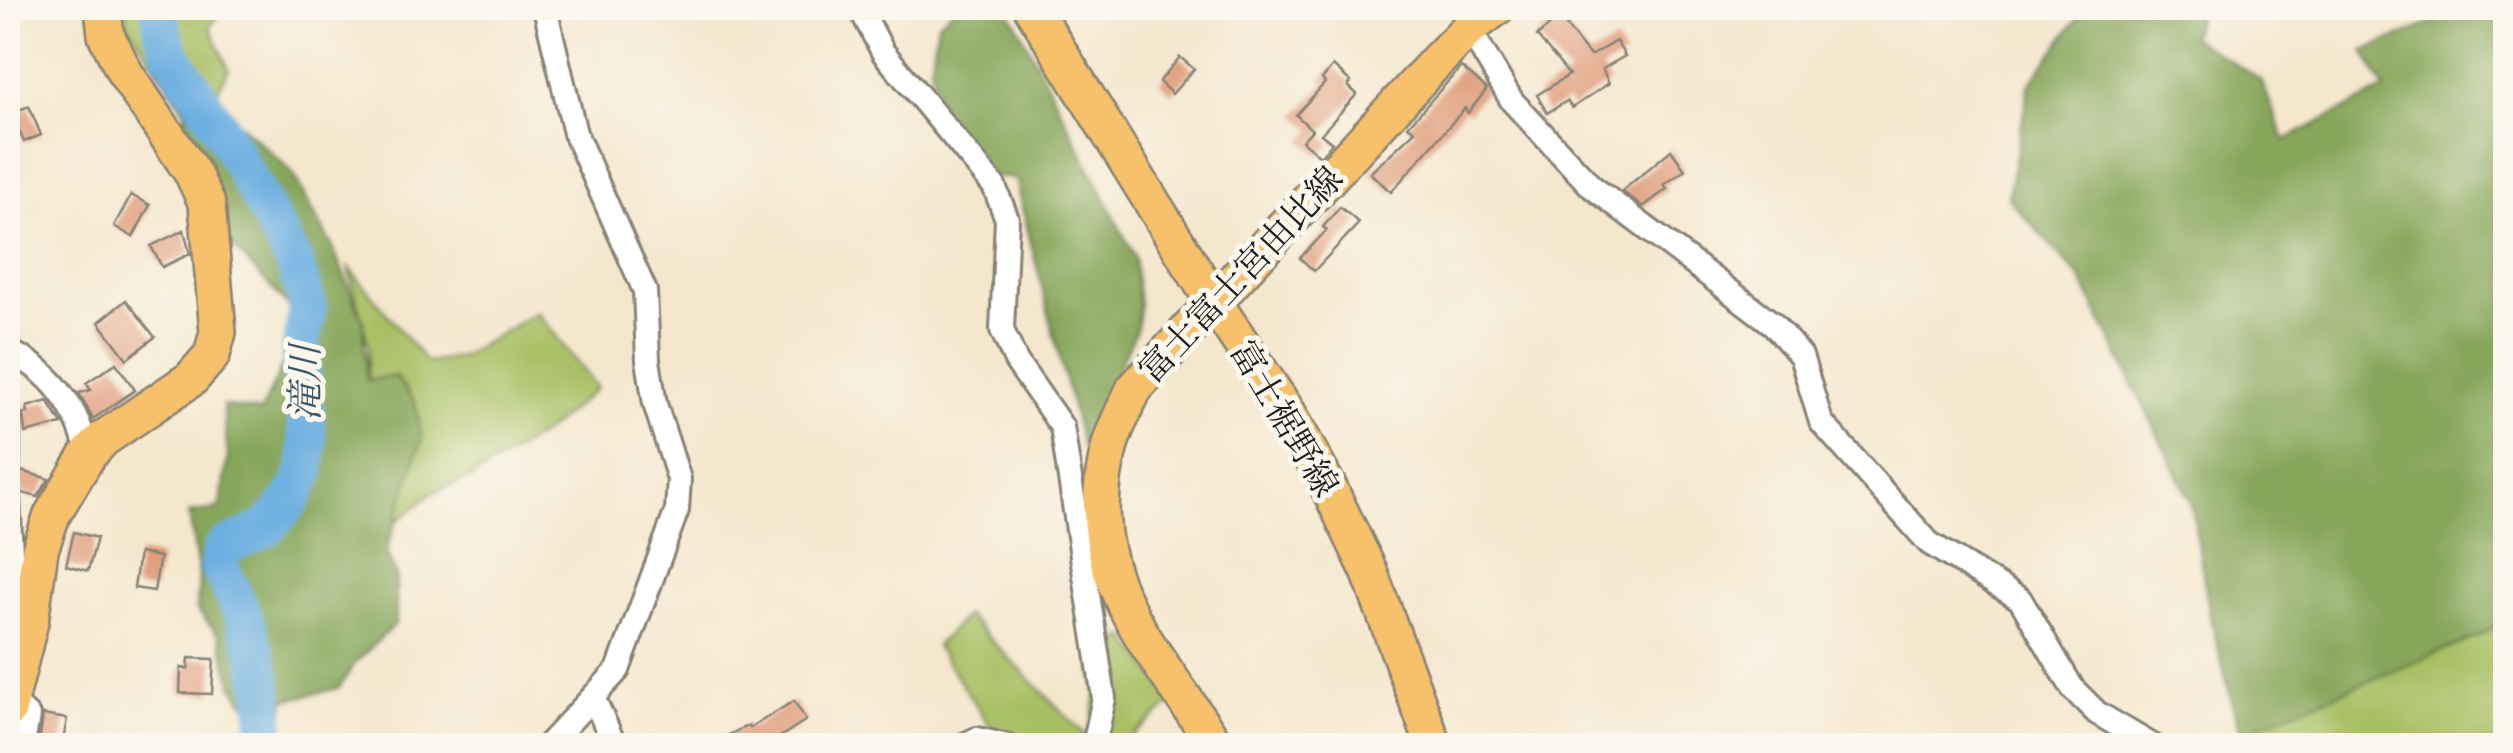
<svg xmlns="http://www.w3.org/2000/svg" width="2513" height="753" font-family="'EB Garamond','Noto Serif JP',serif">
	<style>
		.green { fill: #a8bf64; stroke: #626e40; stroke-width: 2.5 }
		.forest { fill: #86a65a; stroke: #51613b; stroke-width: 2.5 }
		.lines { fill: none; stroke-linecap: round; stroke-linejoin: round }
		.river { stroke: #6cafe1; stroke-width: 38 }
		.building { fill: #de9876 }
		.street-casing { stroke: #888275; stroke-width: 28 }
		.primary-casing { stroke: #888275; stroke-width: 40 }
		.street { stroke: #fff; stroke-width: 22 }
		.primary { stroke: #f6c16b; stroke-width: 35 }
		.labels { text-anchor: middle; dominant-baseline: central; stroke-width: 10; stroke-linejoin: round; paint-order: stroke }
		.street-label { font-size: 35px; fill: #1c1c1c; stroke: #fbf7ec }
		.water-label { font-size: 38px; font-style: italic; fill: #3c576b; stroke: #fbf7ec }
	</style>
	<rect width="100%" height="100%" fill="#fbf7ec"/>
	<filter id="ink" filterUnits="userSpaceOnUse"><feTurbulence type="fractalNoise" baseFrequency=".01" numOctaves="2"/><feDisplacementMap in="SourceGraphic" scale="20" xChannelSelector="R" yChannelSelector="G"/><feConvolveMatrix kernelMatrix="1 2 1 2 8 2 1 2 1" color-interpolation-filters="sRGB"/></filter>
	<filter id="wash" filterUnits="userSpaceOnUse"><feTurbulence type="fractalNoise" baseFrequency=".0048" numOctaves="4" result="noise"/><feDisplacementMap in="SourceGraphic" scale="40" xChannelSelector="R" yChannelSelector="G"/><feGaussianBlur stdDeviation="2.25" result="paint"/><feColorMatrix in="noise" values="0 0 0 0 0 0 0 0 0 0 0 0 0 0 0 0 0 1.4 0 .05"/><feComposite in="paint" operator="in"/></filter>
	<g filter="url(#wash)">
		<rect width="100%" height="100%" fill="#f4e7ce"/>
		<g class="green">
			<polygon points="125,8 223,8 210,27 229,69 208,109 186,113 127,23"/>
			<polygon points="348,266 427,363 462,356 537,312 597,388 545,432 473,477 432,493 395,523 398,493 367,381 369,348"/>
			<polygon points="2505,586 2505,745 2246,746 2240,733 2423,638"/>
			<polygon points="966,615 1087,737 1097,697 1092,662 1125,636 1174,702 1133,735 1134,745 1010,745 990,726 936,646"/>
		</g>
		<g class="forest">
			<polygon points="955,8 1006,8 1016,22 1134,256 1139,307 1137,328 1082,447 1015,179 972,173 938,99 931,67 938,23"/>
			<polygon points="2085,8 2201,8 2191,37 2261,80 2285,140 2385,89 2364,51 2439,20 2505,19 2506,618 2480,636 2240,733 2210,615 2191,502 2081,279 2008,198 2029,85"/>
			<polygon points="218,104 291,171 332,246 363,320 367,380 395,376 415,402 422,438 386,552 396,575 396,623 356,662 339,688 285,700 280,745 249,745 249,708 233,687 219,635 197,610 199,577 189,513 219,509 228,457 223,405 261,412 289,351 291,309 225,238 217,198 182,117"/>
		</g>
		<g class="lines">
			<path class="river" d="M159 8 163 32 171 54 222 130 294 262 308 306 300 353 308 443 306 472 292 500 267 528 223 548 218 566C240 601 261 657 265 698 266 714 265 730 265 746"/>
		</g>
		<g id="blocks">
			<g class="building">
				<polygon points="1533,8 1566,8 1575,19 1566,26 1590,56 1616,41 1625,56 1602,69 1609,83 1572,108 1567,101 1547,113 1537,95 1569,75 1537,36 1549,26"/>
				<polygon points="1180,57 1194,69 1172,94 1159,82"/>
				<polygon points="1333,66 1351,82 1348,86 1357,94 1321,134 1332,143 1320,156 1302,141 1312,130 1296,115 1325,83 1322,79"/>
				<polygon points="1461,67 1487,89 1468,113 1465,108 1391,192 1370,173 1415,131 1408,126"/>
				<polygon points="29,106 41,135 24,142 11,113"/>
				<polygon points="1671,150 1685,170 1664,185 1667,189 1643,207 1622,191"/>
				<polygon points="131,195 150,205 133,237 114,226"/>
				<polygon points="1340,207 1359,223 1314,271 1300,258 1327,230 1323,227"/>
				<polygon points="184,230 190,254 162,267 151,246"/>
				<polygon points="126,300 155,337 127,359 99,322"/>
				<polygon points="116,363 135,390 93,419 79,393 91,390 86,383"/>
				<polygon points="48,401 62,424 25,433 23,414 28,413 27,407"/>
				<polygon points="21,471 49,479 38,497 22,493 15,484"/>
				<polygon points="74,532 97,538 88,571 66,565"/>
				<polygon points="139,553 160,557 154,591 134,588"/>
				<polygon points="189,658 214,659 212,694 180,693 181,668 188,669"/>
				<polygon points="794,701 806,720 766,746 706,746 749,725 750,728"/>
				<polygon points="43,715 67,719 62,746 39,744"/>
			</g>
		</g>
	</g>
	<g filter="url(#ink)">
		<use href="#blocks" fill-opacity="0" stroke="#888275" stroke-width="2.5"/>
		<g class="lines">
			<g class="street-casing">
				<g id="street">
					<polyline points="545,8 575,133 645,291 648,360 655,404 679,479 677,510 618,670 547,746"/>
					<polyline points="860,8 883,52 994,186 1007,219 1002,330 1016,361 1062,427 1104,698 1094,746"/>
					<polyline points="1469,28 1512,101 1591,186 1773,324 1801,356 1821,422 1929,543 2020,599 2073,689 2097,713 2153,746"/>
					<path d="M8 351C51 370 79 409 88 455"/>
					<polyline points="8,413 8,464"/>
					<polyline points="8,497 16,648"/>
					<polyline points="593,697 615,746"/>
					<polyline points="11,700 28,716 23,746"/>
					<polyline points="962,746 977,739 1007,746"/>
				</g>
			</g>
			<g class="primary-casing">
				<g id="primary">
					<polyline points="1032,8 1215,304 1288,413 1328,486 1369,571 1434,746"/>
					<polyline points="8,710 30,622 40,550 52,515 88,455 103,439 191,379 212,355 218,332 207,204 193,174 125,73 106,35 103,8"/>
					<path d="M1216 746C1152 645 1075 575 1110 445 1115 426 1126 407 1134 389L1435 63 1469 28 1496 8"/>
				</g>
			</g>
			<use href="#street" class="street"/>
			<use href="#primary" class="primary"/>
		</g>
	</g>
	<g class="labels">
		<g class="street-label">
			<text transform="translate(1240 274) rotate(-47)">富士富士宮由比線</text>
			<text transform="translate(1285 418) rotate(59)">富士裾野線</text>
		</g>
		<g class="water-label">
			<text transform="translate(304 383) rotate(-90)">滝川</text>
		</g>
	</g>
	<rect width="2513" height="753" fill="none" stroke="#fbf7ec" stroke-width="40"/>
</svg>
